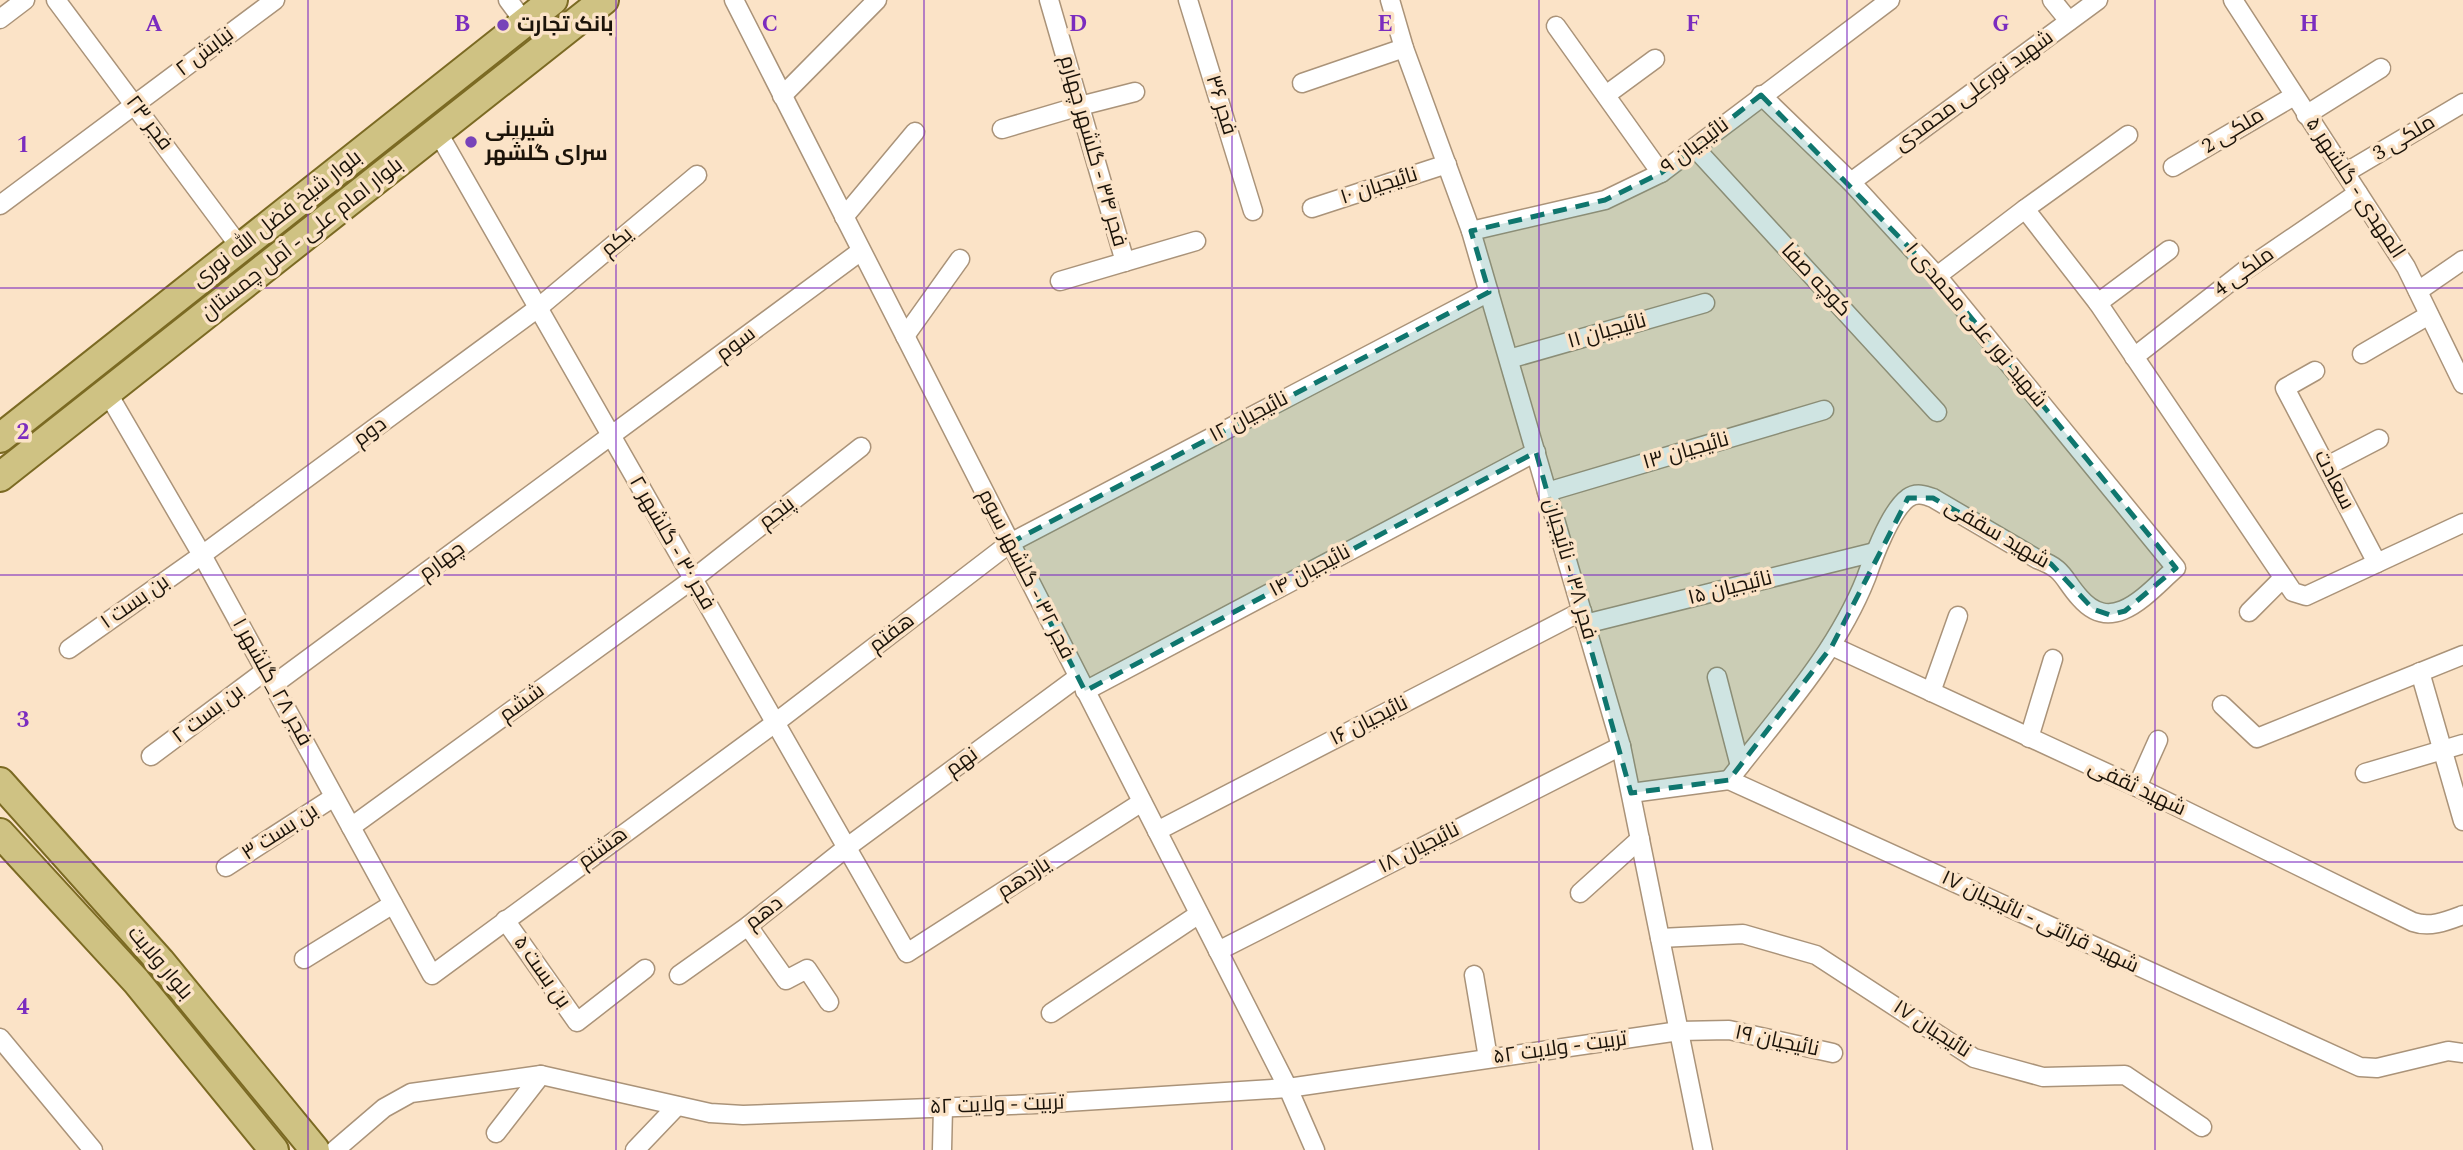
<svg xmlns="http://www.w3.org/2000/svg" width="2463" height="1150" font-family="Spectral,Cairo,serif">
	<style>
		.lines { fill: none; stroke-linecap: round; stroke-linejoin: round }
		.minor-casing { stroke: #aa9379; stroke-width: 21 }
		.primary-casing { stroke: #7b6a23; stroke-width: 32 }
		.minor { stroke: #fff; stroke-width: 18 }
		.primary { stroke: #cfc283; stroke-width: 28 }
		.marked { fill: #0f766e; fill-opacity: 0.2; stroke: #0f766e; stroke-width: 5; stroke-dasharray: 14 9; stroke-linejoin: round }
		.grid { fill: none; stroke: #7b2cbf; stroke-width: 2; stroke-opacity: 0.55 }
		.poi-dot { fill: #7843b9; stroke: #fbe3c7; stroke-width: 2.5 }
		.labels { text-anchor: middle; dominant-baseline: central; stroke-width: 7; stroke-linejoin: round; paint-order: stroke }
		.poi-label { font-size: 21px; font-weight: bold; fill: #1b1309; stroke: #fbe3c7; text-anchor: start }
		.street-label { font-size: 21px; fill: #1b1309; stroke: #fbe3c7 }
		.grid-label { font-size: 23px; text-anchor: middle; font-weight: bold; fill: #7b2cbf; stroke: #fbe3c7; stroke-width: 7; stroke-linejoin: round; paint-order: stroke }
	</style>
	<rect width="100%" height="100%" fill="#fbe3c7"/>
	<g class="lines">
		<g class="minor-casing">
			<g id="minor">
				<polyline points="56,0 240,247"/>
				<polyline points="508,0 525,23"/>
				<polyline points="734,0 1288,1088 1315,1150"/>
				<polyline points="1049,0 1125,262"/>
				<polyline points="1188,0 1253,211"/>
				<polyline points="1390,0 1404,48 1471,231 1621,746 1703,1150"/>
				<polyline points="2052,0 2069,21"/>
				<polyline points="2233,0 2406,267 2463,384"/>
				<polyline points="0,19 25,0"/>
				<polyline points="1556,26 1661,173"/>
				<polyline points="1302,83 1404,48"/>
				<polyline points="1606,95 1655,59"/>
				<polyline points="782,96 877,0"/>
				<polyline points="2306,115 2381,68"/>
				<polyline points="1002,129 1080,106 1135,92"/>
				<polyline points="437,131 907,953 1142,802"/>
				<polyline points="1695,148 1937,412"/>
				<polyline points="2173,167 2294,96"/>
				<polyline points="2345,173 2463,103"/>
				<polyline points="1851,182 2098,0"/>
				<polyline points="0,205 275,0"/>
				<polyline points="1312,208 1447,164"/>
				<polyline points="2025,209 2098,303 2293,592 2306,596 2463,523"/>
				<polyline points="844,217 915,132"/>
				<polyline points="1471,231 1605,200 1661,173 1890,0"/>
				<polyline points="1937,276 2025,209 2128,135"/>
				<polyline points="1060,281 1196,241"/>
				<polyline points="2418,291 2463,260"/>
				<polyline points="2098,303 2169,250"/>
				<polyline points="905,336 960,259"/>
				<polyline points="2362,354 2429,315"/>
				<polyline points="2134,357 2248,268 2358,193"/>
				<polyline points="1509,359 1705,303"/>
				<polyline points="2315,371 2285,388 2377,563"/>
				<polyline points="107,392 202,555 432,975 775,723 1010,543 1489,292"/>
				<polyline points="2327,466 2379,439"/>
				<polyline points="1547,492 1824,410"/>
				<polyline points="2249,612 2283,578"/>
				<polyline points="1585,624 1875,552"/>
				<path d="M1832 646 2137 787 2413 922C2430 928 2447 921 2463 915"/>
				<polyline points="69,649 202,555 538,308 697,175"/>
				<polyline points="2420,672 2463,821"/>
				<polyline points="1717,677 1740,766"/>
				<polyline points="273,685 861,251"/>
				<polyline points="1085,691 1536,452"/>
				<polyline points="1931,692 1958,616"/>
				<polyline points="2222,705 2257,738 2463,655"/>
				<polyline points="2029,738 2053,659"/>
				<polyline points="151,756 265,671"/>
				<polyline points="2365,773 2463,744"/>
				<path d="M1729 780C1778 716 1836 654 1866 578 1873 558 1891 510 1908 498 1916 492 1925 495 1933 498L2037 559C2065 569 2062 578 2080 598 2114 637 2149 591 2176 568L1937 276 1851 182 1761 95"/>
				<polyline points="2137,787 2158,740"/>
				<polyline points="1631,793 1729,780 2360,1067 2377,1068 2448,1051 2463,1053"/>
				<polyline points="351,827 693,579 861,447"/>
				<polyline points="1157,831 1582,611"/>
				<polyline points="226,867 334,797"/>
				<polyline points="1580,893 1640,839"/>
				<polyline points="505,920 577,1022 645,969"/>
				<polyline points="748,926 786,980 807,969 829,1002"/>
				<polyline points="1660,938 1743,934 1816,955 1974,1058 2043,1077 2125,1075 2202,1127"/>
				<polyline points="1218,951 1621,746"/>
				<polyline points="304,959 393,904"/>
				<polyline points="679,975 748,926 846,848 1078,677"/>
				<polyline points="1474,975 1488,1058"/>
				<polyline points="1051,1013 1199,914"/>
				<polyline points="0,1038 93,1150"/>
				<polyline points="496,1133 541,1075"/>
				<polyline points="335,1150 384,1108 411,1093 541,1075 710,1113 743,1115 1035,1104 1288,1088 1679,1031 1729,1030 1833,1053"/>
				<polyline points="635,1150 677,1106"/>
				<polyline points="942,1150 943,1107"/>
			</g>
		</g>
		<g class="primary-casing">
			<g id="primary">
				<polyline points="0,438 553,0"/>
				<polyline points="0,477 604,0"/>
				<polyline points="0,782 160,961 315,1150"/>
				<polyline points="0,833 136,981 274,1150"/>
			</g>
		</g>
		<use href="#minor" class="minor"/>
		<use href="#primary" class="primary"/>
	</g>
	<path class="marked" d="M1761 95 1937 276 2176 568 2125 611 2110 615 2093 609 2051 564 1933 498H1908L1832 646 1729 780 1631 793 1536 452 1085 691 1010 543 1489 292 1471 231 1605 200 1661 173Z"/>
	<path class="grid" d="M308 0V1150M616 0V1150M924 0V1150M1232 0V1150M1539 0V1150M1847 0V1150M2155 0V1150M0 288H2463M0 575H2463M0 862H2463"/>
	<g class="poi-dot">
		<circle cx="503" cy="25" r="7"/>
		<circle cx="471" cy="142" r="7"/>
	</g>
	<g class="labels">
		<g class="poi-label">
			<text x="517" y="25">بانک تجارت</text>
			<text x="485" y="130">شیرینی<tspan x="485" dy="24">سرای گلشهر</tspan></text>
		</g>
		<g class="street-label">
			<text transform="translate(205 52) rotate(-37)">نیایش ۲</text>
			<text transform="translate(1974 91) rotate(-36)">شهید نورعلی محمدی</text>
			<text transform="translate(1221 105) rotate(73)">فجر ۳۶</text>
			<text transform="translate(149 123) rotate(53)">فجر ۲۳</text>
			<text transform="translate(2233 131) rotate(-31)">ملکی 2</text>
			<text transform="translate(2404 138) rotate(-31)">ملکی 3</text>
			<text transform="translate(1695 146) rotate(-37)">نائیجیان ۹</text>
			<text transform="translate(1093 151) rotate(74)">فجر ۳۴ - گلشهر چهارم</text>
			<text transform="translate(1379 186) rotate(-18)">نائیجیان ۱۰</text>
			<text transform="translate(2355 188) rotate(57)">المهدی - گلشهر ۵</text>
			<text transform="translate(277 219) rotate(-38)">بلوار شیخ فضل الله نوری</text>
			<text transform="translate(302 239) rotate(-38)">بلوار امام علی - آمل چمستان</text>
			<text transform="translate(617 242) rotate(-40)">یکم</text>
			<text transform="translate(2244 272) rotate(-36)">ملکی 4</text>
			<text transform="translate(1816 280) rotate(47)">کوچه صفا</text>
			<text transform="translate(1976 325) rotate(50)">شهید نور علی محمدی ۱</text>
			<text transform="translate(1607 331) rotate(-16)">نائیجیان ۱۱</text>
			<text transform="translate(736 344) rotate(-37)">سوم</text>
			<text transform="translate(1249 417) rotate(-28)">نائیجیان ۱۲</text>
			<text transform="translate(370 432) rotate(-36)">دوم</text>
			<text transform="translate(1686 451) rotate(-16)">نائیجیان ۱۳</text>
			<text transform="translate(2334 480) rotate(63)">سعادت</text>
			<text transform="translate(777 513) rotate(-38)">پنجم</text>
			<text transform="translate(1997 534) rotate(30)">شهید سقفی</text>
			<text transform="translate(672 543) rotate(60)">فجر ۳۰ - گلشهر ۲</text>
			<text transform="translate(442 561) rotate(-36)">چهارم</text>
			<text transform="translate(1570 569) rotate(74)">فجر ۳۸ - نائیجیان</text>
			<text transform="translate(1310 571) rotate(-28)">نائیجیان ۱۴</text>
			<text transform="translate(1026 574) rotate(63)">فجر ۳۲ - گلشهر سوم</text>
			<text transform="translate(1730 588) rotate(-14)">نائیجیان ۱۵</text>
			<text transform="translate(135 602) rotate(-35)">بن بست ۱</text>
			<text transform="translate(892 633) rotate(-37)">هفتم</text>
			<text transform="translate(272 682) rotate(61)">فجر ۲۸_گلشهر ۱</text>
			<text transform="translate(522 703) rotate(-36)">ششم</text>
			<text transform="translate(208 714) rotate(-37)">بن بست ۲</text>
			<text transform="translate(1369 721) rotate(-27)">نائیجیان ۱۶</text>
			<text transform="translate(962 762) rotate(-36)">نهم</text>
			<text transform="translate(2137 788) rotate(25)">شهید ثقفی</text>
			<text transform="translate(280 832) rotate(-33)">بن بست ۳</text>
			<text transform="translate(603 848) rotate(-36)">هشتم</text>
			<text transform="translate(1419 848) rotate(-27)">نائیجیان ۱۸</text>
			<text transform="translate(1024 878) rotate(-33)">یازدهم</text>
			<text transform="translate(764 913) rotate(-38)">دهم</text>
			<text transform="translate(2040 922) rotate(25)">شهید قرائتی - نائیجیان ۱۷</text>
			<text transform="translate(160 963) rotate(50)">بلوار ولایت</text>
			<text transform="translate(542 972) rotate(55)">بن بست ۵</text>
			<text transform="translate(1932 1029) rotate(33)">نائیجیان ۱۷</text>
			<text transform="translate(1777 1041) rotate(12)">نائیجیان ۱۹</text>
			<text transform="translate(1560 1048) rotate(-8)">تربیت - ولایت ۵۲</text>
			<text transform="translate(997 1105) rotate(-2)">تربیت - ولایت ۵۲</text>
		</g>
	</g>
	<g class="grid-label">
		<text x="154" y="31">A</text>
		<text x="462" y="31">B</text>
		<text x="770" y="31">C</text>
		<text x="1078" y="31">D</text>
		<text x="1385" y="31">E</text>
		<text x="1693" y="31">F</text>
		<text x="2001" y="31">G</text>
		<text x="2309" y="31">H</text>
		<text x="23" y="152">1</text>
		<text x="23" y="439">2</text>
		<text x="23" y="727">3</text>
		<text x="23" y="1014">4</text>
	</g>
</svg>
